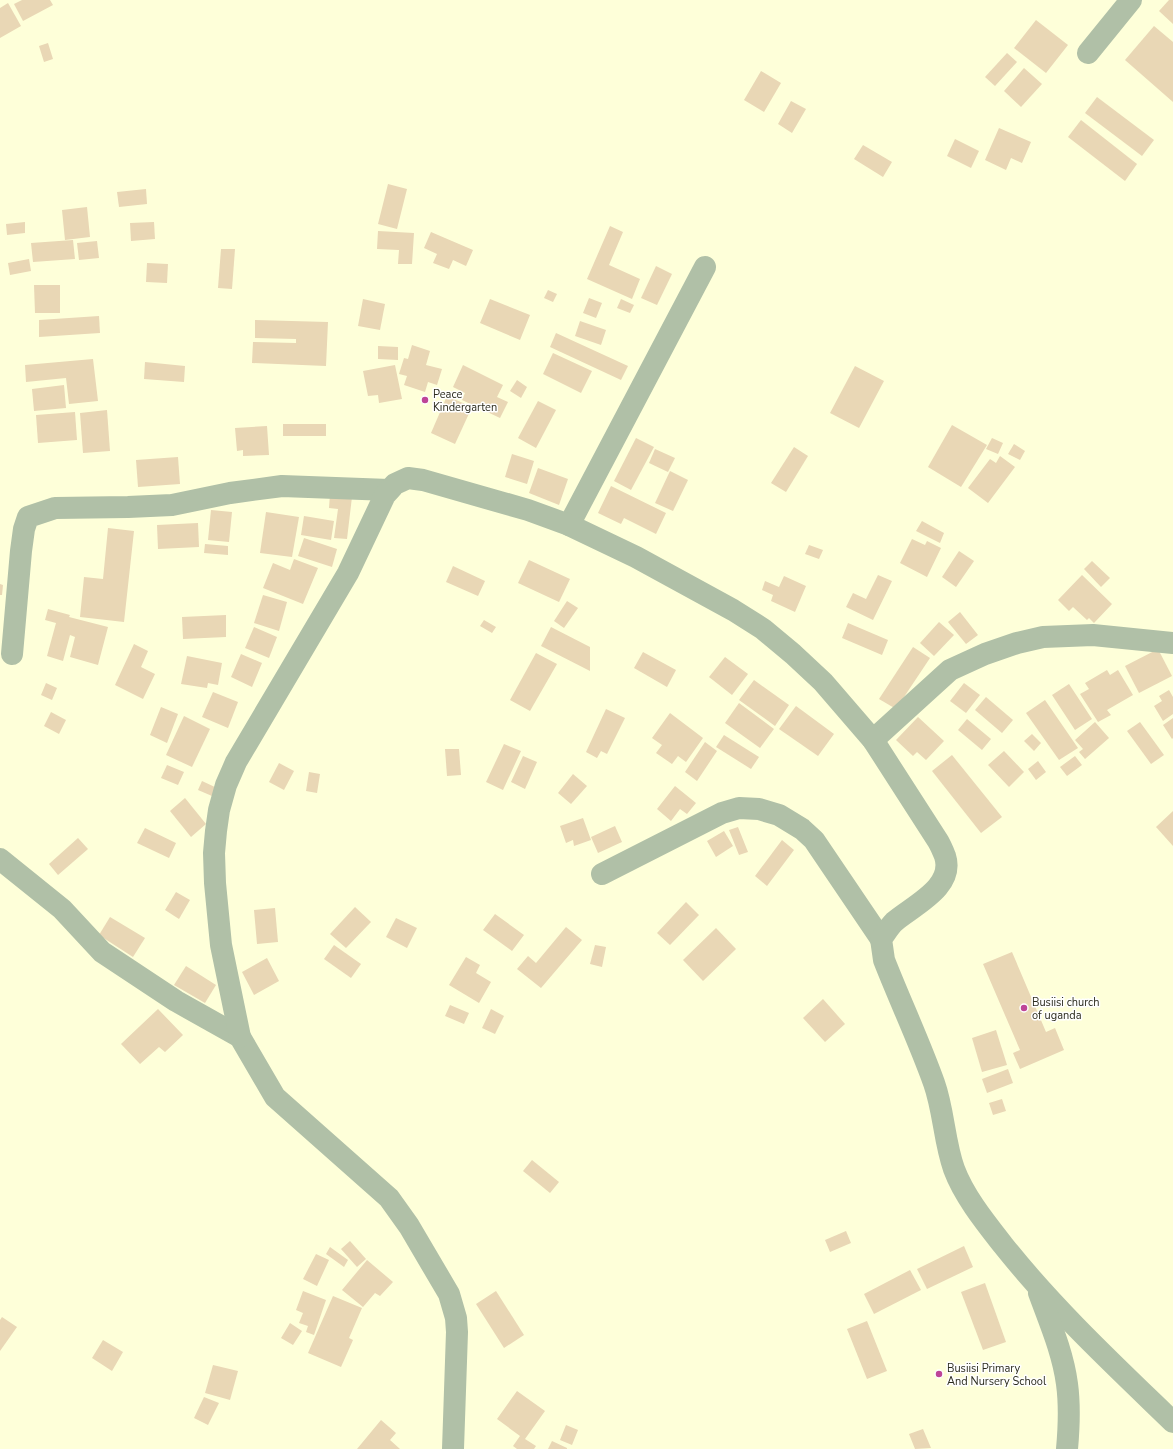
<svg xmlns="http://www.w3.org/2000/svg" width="1173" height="1449" font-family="'Nunito Sans',sans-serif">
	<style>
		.building { fill: #e9d7b5 }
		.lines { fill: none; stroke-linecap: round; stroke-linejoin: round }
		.minor { stroke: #b0c0a7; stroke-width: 22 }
		.poi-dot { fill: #be4497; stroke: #fff; stroke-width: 1.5 }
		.labels { text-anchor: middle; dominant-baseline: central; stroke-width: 3; stroke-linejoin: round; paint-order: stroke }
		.poi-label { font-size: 11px; fill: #2c2c1e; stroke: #fff; text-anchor: start }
	</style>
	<rect width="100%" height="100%" fill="#feffd9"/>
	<g class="building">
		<polygon points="22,0 50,0 53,5 23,21 14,4"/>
		<polygon points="1169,0 1173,0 1173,24 1159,11"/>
		<polygon points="8,3 21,26 0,38 0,8"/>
		<polygon points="1036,20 1068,45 1046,73 1014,48"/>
		<polygon points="1154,26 1173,42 1173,102 1125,60"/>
		<polygon points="48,43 53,59 44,62 39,46"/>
		<polygon points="1007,53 1017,62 995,86 985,77"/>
		<polygon points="1024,68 1042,84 1021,107 1004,91"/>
		<polygon points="761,71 781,83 764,112 744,100"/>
		<polygon points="1097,97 1154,140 1142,156 1085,113"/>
		<polygon points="791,101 806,109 792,133 778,124"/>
		<polygon points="1081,120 1137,164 1125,181 1068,137"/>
		<polygon points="999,128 1031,142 1022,163 1011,158 1006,170 985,160"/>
		<polygon points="955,139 979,151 971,168 947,156"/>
		<polygon points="863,145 892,162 883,177 854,159"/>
		<polygon points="388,184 407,189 397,229 378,224"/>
		<polygon points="146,189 147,204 119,207 117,192"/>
		<polygon points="87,207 90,237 65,240 62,210"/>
		<polygon points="25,222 25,233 7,235 6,224"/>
		<polygon points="154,222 155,239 131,241 130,223"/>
		<polygon points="610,226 623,232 609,265 640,279 632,299 587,279"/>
		<polygon points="378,231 414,233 412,264 398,264 399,250 377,249"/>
		<polygon points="431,232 473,250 466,266 453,260 449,269 433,263 437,254 424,248"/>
		<polygon points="73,240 75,259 33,262 31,243"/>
		<polygon points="97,241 99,258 79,260 77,243"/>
		<polygon points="221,249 235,249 232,289 218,288"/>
		<polygon points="29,259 31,271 10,275 8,263"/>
		<polygon points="147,263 168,264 167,283 146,282"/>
		<polygon points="656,266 672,274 657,305 641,298"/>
		<polygon points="34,285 60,285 60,313 35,313"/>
		<polygon points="548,290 557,294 553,302 544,298"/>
		<polygon points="589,298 602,303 596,318 583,313"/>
		<polygon points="363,299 385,304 380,330 358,326"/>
		<polygon points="490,299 530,315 520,340 480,323"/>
		<polygon points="621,299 634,305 630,313 617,308"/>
		<polygon points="99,316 100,333 39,337 39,320"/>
		<polygon points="255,320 328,322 326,366 252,363 253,342 296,343 296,339 255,338"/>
		<polygon points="580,321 606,330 601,345 575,336"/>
		<polygon points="556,333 628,366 621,380 550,347"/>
		<polygon points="412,345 430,351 426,365 442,369 437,385 428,382 425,392 404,385 407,376 399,374 404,358 408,359"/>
		<polygon points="378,346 398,347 398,360 378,359"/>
		<polygon points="553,353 592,371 581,393 543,374"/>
		<polygon points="93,359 98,401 69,404 66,378 26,382 25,365"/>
		<polygon points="145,362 185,366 184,382 144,379"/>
		<polygon points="395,365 402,399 379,403 378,395 368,396 363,371"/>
		<polygon points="463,365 503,385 497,397 508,402 500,418 462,400 465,393 453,387"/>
		<polygon points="855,366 884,381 859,428 830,413"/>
		<polygon points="517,380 527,387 521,398 510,391"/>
		<polygon points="64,385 66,408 34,411 32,389"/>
		<polygon points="447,396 472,407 455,444 431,433"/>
		<polygon points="538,401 556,410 536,448 518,438"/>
		<polygon points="107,410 110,451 83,453 80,413"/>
		<polygon points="75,412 77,440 38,443 36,415"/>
		<rect x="283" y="424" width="43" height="12"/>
		<polygon points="952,425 987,445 961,487 928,467"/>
		<polygon points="267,426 269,455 243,456 243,450 237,451 235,428"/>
		<polygon points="636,438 654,447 631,490 614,481"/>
		<polygon points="992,438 1003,443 998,454 986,449"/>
		<polygon points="1014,444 1025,451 1020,460 1008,454"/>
		<polygon points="794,447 808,456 786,492 771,483"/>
		<polygon points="655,449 675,458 668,472 649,463"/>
		<polygon points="512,454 534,461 527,484 505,477"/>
		<polygon points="1000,456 1015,467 988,503 968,488 990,459 996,463"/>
		<polygon points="178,457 180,484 138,487 136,460"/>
		<polygon points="538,468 568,479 559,505 529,493"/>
		<polygon points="670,471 688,480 673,511 655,503"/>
		<polygon points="611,486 666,513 656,534 624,518 621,524 598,513"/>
		<polygon points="330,494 352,497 347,539 334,538 338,509 329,508"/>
		<polygon points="211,510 232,512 229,542 208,540"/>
		<polygon points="266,512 299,517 292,557 260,553"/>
		<polygon points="304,516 334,521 331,540 301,535"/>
		<polygon points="922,521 944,533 940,543 916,531"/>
		<polygon points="198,523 199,547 158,549 157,525"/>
		<polygon points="108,528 134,531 124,622 80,617 84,577 103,579"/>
		<polygon points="304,538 337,549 332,567 298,556"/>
		<polygon points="912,539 925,545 927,541 941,548 927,577 900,563"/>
		<polygon points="205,544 228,546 228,555 204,553"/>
		<polygon points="809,545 823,550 819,559 805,554"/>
		<polygon points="959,551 974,561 956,587 942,577"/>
		<polygon points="294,559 318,568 303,604 263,588 273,563 290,570"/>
		<polygon points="529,560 570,579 559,602 518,583"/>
		<polygon points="1092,561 1110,578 1101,587 1084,569"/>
		<polygon points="453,566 485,581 478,596 446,582"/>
		<polygon points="878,575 892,581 873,620 846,607 853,593 866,599"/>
		<polygon points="1082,575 1112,604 1094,623 1089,618 1087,620 1073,607 1069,611 1058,600"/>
		<polygon points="784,576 806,586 795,612 771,601 773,595 762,590 765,581 779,587"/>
		<polygon points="0,584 3,585 2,595 0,595"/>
		<polygon points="263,595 287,602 279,631 254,623"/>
		<polygon points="567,601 578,608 564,628 554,621"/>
		<polygon points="48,609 70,615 69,617 108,627 98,665 70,657 75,637 70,635 63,661 47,656 56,623 45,620"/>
		<polygon points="960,612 978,635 966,644 948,622"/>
		<polygon points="226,615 226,637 183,639 182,617"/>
		<polygon points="484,620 496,627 492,633 480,626"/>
		<polygon points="939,622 954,635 934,656 920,643"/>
		<polygon points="848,623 888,640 882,655 842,638"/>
		<polygon points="254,627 277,637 269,658 245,648"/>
		<polygon points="551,627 590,647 590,671 541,646"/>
		<polygon points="134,644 148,651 141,667 155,674 143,699 115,685"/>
		<polygon points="913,647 930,658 896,709 879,699"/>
		<polygon points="1158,649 1172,676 1139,693 1125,666"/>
		<polygon points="643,652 676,670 667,687 634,668"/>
		<polygon points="536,653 557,664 530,711 510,700"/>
		<polygon points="241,654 262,663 252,687 231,677"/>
		<polygon points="187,656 222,663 218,685 208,683 207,688 181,684"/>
		<polygon points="725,657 748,674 732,695 709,677"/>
		<polygon points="1107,670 1110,675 1118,670 1133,695 1107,710 1111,715 1098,722 1080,694 1089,689 1085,683"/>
		<polygon points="754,680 789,705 775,726 739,700"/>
		<polygon points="46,683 57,688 52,700 41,695"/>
		<polygon points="964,683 980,695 966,713 950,701"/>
		<polygon points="1069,684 1092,719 1075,730 1052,695"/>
		<polygon points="1169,690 1173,697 1173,714 1163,721 1154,706 1162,701 1159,696"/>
		<polygon points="213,692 238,702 228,728 202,717"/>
		<polygon points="986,697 1013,720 1002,733 975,710"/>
		<polygon points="1045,700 1078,748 1059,760 1026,713"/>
		<polygon points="739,703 774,729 760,748 725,723"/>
		<polygon points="796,706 834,734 818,756 779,729"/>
		<polygon points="161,707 178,714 167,743 150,735"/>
		<polygon points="606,709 625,718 607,754 601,751 597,758 586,752"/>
		<polygon points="51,712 66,720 59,734 44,726"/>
		<polygon points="670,713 703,738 686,762 678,756 672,764 656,753 662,745 652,738"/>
		<polygon points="184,716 210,729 192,767 166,755"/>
		<polygon points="918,717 944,741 926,760 917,752 913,756 896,740"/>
		<polygon points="1173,718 1173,738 1172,739 1163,725"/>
		<polygon points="967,719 991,739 982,750 958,730"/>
		<polygon points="1095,722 1109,738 1085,759 1079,752 1083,749 1075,740"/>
		<polygon points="1140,722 1164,755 1151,764 1127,731"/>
		<polygon points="1032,734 1041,743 1034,751 1024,741"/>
		<polygon points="724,735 759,757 751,769 716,747"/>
		<polygon points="705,742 717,751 697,781 685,772"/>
		<polygon points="504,744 521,751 503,790 486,782"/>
		<polygon points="445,749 459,749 461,775 447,776"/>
		<polygon points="1004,751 1024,772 1009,787 988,765"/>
		<polygon points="952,755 1002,817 981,833 932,771"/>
		<polygon points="523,756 537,762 525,789 511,782"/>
		<polygon points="1075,756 1082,765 1067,776 1060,767"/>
		<polygon points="1038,761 1046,772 1036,780 1028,769"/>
		<polygon points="279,763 294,771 284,790 269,782"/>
		<polygon points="167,765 184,772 178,785 161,778"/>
		<polygon points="309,772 320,774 317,793 306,791"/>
		<polygon points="573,774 587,786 571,804 558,793"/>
		<polygon points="202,781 217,788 212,796 198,790"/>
		<polygon points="675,786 696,803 687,814 680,809 671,821 657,809"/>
		<polygon points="185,798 206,824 191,837 170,811"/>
		<polygon points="1173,811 1173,846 1156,827"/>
		<polygon points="583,818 591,840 574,846 573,840 566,843 560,826"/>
		<polygon points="615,826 622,842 598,853 591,837"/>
		<polygon points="738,827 748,852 739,855 729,830"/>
		<polygon points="145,828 176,843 169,858 137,843"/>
		<polygon points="724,831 733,846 716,857 707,841"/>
		<polygon points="78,838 88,849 58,875 49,864"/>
		<polygon points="782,840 794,850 767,886 755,876"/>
		<polygon points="176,892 190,900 179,919 165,910"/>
		<polygon points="686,902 699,915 670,945 657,933"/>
		<polygon points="355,907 371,922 346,948 330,934"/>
		<polygon points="275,908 278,942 257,944 254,910"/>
		<polygon points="495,914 524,935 512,951 483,930"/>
		<polygon points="110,917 145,938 133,957 99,935"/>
		<polygon points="396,918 417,928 407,948 386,937"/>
		<polygon points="566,927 582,940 541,988 517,969 528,956 536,963"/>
		<polygon points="716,928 736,949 703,981 683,960"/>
		<polygon points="334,945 361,964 351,978 324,959"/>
		<polygon points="595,945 606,947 602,967 590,964"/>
		<polygon points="1012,952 1046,1032 1055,1028 1064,1050 1020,1069 1013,1053 1020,1050 983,964"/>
		<polygon points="466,957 480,965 476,973 491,982 479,1003 449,985"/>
		<polygon points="267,958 279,981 254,995 242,972"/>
		<polygon points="186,966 216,985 205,1003 174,985"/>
		<polygon points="823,999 845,1024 825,1042 803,1018"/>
		<polygon points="450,1005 469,1013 464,1024 445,1016"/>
		<polygon points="158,1009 183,1035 165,1052 159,1047 140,1064 121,1044"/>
		<polygon points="491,1009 504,1016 495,1034 482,1028"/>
		<polygon points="996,1030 1007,1065 982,1072 972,1038"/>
		<polygon points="1008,1069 1013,1083 987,1093 982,1079"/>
		<polygon points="1002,1099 1006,1111 993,1115 989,1103"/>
		<polygon points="532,1160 559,1182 550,1193 523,1171"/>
		<polygon points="846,1231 851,1243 830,1252 825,1240"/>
		<polygon points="350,1241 366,1259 357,1267 341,1249"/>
		<polygon points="964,1246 973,1267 927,1289 917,1269"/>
		<polygon points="330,1247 348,1260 344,1267 326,1254"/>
		<polygon points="316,1254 329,1260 317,1286 303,1279"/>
		<polygon points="367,1260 393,1282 380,1296 375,1293 363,1307 342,1290"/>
		<polygon points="910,1270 921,1290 874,1314 864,1294"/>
		<polygon points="985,1283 1006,1342 983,1350 961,1292"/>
		<polygon points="303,1291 326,1300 314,1335 306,1332 308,1326 299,1323 303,1313 296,1310"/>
		<polygon points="496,1291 524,1335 504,1348 476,1304"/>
		<polygon points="333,1296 362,1308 349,1338 353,1340 341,1367 308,1353"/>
		<polygon points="2,1317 17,1327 0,1351 0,1320"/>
		<polygon points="867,1321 887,1371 867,1379 847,1329"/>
		<polygon points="290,1323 302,1331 293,1345 281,1338"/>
		<polygon points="103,1340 123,1352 112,1371 92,1358"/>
		<polygon points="213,1365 238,1371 230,1400 205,1393"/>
		<polygon points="517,1391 545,1411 525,1439 536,1446 534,1449 517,1449 513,1446 520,1436 497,1419"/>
		<polygon points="204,1397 219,1403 208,1425 194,1418"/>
		<polygon points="381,1420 396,1433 390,1440 400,1449 357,1449"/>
		<polygon points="566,1425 578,1430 572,1445 560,1440"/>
		<polygon points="923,1429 931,1448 915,1449 909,1434"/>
		<polygon points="552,1441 567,1448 567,1449 548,1449"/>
	</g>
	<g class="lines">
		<g class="minor">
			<polyline points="1088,53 1131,0"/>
			<polyline points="569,525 705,267"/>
			<polyline points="12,654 21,551 24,529 28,517 55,508 128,507 172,505 230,493 282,486 389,490"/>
			<polyline points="873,740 950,670 985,654 1017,643 1043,637 1093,635 1173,643"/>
			<polyline points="0,859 62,909 102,952 176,1001 240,1037 275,1097 389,1198 409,1226 449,1294 456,1318 457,1332 453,1449"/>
			<polyline points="602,874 722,813 739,808 759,809 779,815 802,829 814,840 881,939"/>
			<path d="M240 1037 221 945 215 883 214 853 216 831 219 810 226 785 236 762 348 573 385 495 395 484 408 478 423 480 528 510 569 525 636 557 733 610 763 629 793 654 823 682 873 740 938 841C941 846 943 851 945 856 955 887 914 905 894 922 889 927 885 934 881 939L884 960C900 1001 919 1041 934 1083 944 1111 944 1141 954 1169 964 1196 985 1222 1003 1245 1054 1309 1114 1365 1173 1422"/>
			<path d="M1039 1293C1050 1323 1063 1353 1067 1384 1070 1406 1069 1427 1067 1449"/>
		</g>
	</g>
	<g class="poi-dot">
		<circle cx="425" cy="400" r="4"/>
		<circle cx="1024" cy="1008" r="4"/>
		<circle cx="939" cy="1374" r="4"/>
	</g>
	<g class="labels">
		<g class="poi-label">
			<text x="433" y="394">Peace<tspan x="433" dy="13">Kindergarten</tspan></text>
			<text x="1032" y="1002">Busiisi church<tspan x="1032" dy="13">of uganda</tspan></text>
			<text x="947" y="1368">Busiisi Primary<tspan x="947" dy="13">And Nursery School</tspan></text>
		</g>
	</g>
</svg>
